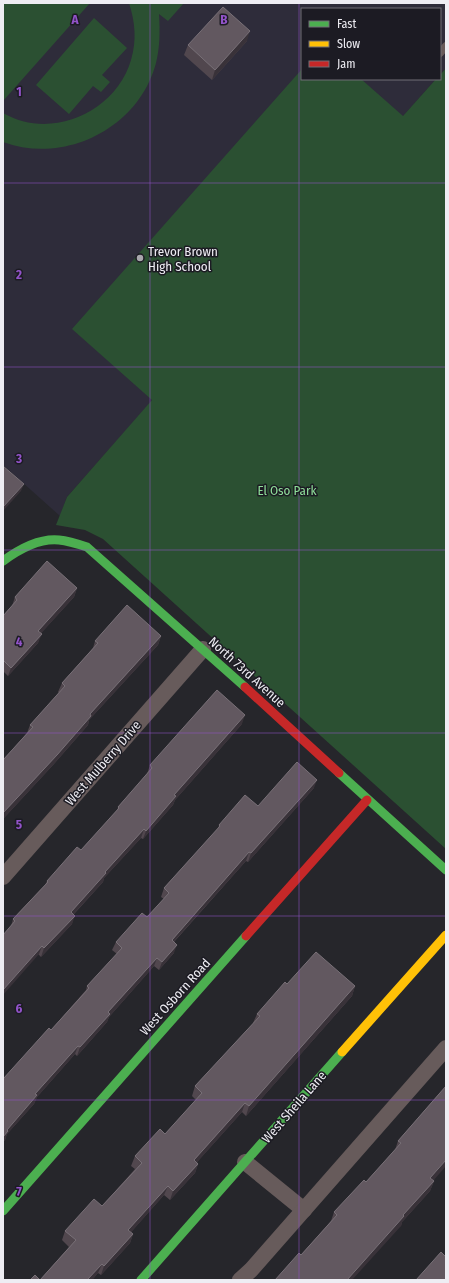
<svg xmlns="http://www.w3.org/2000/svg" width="449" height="1283" font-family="'Fira Sans Condensed',sans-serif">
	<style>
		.built { fill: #2e2c3a }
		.green { fill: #2b5032 }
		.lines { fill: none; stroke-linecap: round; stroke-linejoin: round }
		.lane { stroke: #675b5b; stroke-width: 8 }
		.street { stroke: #675b5b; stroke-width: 16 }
		.fast { stroke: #4caf50; stroke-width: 9 }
		.slow { stroke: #ffc107; stroke-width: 9 }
		.jam { stroke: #c62828; stroke-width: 9 }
		.wall { fill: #51474e }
		.shaded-wall { fill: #393239 }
		.building { fill: #625860; stroke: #787077 }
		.grid { fill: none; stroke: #9253c9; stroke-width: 1; stroke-opacity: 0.55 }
		.poi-dot { fill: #a8a7ad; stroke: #1c1b23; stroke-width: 1.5 }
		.labels { text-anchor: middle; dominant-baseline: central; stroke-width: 3; stroke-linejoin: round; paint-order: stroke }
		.poi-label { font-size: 13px; fill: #eeedf3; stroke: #1c1b23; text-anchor: start }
		.park-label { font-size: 13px; fill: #8fde9a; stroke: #1c1b23 }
		.street-label { font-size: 13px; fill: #eeedf3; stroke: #1c1b23 }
		.grid-label { font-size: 13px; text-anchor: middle; font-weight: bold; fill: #9253c9; stroke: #1c1b23; stroke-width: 3; stroke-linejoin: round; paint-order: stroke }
	</style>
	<rect width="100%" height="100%" fill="#26262b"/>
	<polygon class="built" points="3,3 446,3 446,68 440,75 440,9 302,9 302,79 436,79 67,497 60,516 3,465"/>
	<g class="green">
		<polygon points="3,3 90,3 3,101"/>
		<path d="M129 3H184L168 21 159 14C160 31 160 47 156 63 139 128 65 165 3 142V113C51 141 116 112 131 60 137 40 135 22 129 3Z"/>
		<polygon points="94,18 127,48 102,75 110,82 101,92 93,86 69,114 36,85"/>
		<polygon points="446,68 446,849 103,539 85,530 56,525 67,497 152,400 72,329 302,69 302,79 361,79 403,116 436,79 440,79 440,75"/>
	</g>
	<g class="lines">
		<polyline class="lane" points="440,53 446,46"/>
		<g class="street">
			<polyline points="3,877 203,649"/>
			<polyline points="245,1162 304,1210"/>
			<polyline points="240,1280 251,1270 446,1048"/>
		</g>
		<g class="fast">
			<path d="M3 561C18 550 40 538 59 540 69 541 78 544 87 547L245 687"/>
			<polyline points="339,773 446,870"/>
			<polyline points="3,1211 246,936"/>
			<polyline points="141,1280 342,1052"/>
		</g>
		<polyline class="slow" points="342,1052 446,935"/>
		<g class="jam">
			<polyline points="245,687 339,773"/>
			<polyline points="246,936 367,800"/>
		</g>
	</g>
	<g class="wall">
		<polygon points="247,41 212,80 184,55 188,45"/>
		<polygon points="77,588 74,597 41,633 38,643 8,676 3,671 3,616 12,606 15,597"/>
		<polygon points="161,636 158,645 89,720 88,725 53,765 3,819 3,760 27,733 30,725 59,693 58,692 62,683 93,648 95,641"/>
		<polygon points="242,724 175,800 173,805 143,839 141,838 104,878 103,882 74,914 72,924 41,957 11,926 13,919 45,885 47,881 81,850 117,811 118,807 147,774 150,765"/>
		<polygon points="314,788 248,862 246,861 174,942 174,953 159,970 154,966 109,1017 107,1022 77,1056 75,1054 37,1097 34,1104 7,1134 5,1140 3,1142 3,1079 51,1030 86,990 87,986 117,954 112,950 116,942 147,917 164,899 161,897 164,888 218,829 219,825 258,806"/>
		<polygon points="287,984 355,986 352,996 246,1116 242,1112 197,1162 198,1164 195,1173 170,1200 164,1195 131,1232 133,1234 130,1243 101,1275 98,1273 92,1280 30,1280 40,1280 69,1247 62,1240 65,1231 102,1206 135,1169 131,1166 135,1156 165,1134 196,1100 192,1096 195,1086 254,1023 253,1023 257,1014"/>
		<polygon points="446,1086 434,1181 430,1191 402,1222 401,1226 301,1255 331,1221 334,1212 366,1182 395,1150 398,1141"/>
	</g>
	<g class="shaded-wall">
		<polygon points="250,31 247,41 212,80 215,70"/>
		<polygon points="24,484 21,491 3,511 3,507"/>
		<polygon points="77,588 74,597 35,640 38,631"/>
		<polygon points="42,634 38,643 8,676 11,668"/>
		<polygon points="161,636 158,645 89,720 88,725 53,765 3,819 3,813 90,714"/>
		<polygon points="245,715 242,724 175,800 173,805 143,839 146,831 174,795"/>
		<polygon points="317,780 314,788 248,862 251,853"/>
		<polygon points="144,829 141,838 104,878 103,882 68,920 71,912 105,872"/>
		<polygon points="249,852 246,861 168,948 172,940"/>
		<polygon points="75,916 72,924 41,957 44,948"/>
		<polygon points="177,945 174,953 159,970 162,962"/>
		<polygon points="42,946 39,954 3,995 3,990"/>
		<polygon points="157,958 154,966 109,1017 107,1022 77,1056 80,1047 108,1012"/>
		<polygon points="355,986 352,996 246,1116 249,1106"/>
		<polygon points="78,1046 75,1054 37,1097 34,1104 7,1134 5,1140 3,1142 3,1137 7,1130 35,1094"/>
		<polygon points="245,1103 242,1112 191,1169 194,1160"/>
		<polygon points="446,1160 446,1166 427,1188 430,1178"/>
		<polygon points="198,1164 195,1173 170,1200 173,1191"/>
		<polygon points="434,1181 430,1191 402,1222 401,1226 352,1280 347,1280 403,1215"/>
		<polygon points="168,1186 164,1195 125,1239 128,1230"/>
		<polygon points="133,1234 130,1243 101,1275 104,1266"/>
		<polygon points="102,1264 98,1273 92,1280 87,1280"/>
	</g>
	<g class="building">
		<polygon points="223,7 250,31 215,70 188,45"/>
		<polygon points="3,466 24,484 3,507"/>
		<polygon points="47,561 77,588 38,631 42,634 11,668 4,661 3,662 3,616 17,600 15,597"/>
		<polygon points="127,605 161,636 90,714 91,716 57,755 3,813 3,760 33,727 30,725 65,686 62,683 98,643 95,641"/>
		<polygon points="217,690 245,715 174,795 176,796 146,831 144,829 105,872 106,873 71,912 75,916 44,948 42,946 3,990 3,935 15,921 13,919 48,882 47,881 77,847 81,850 119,808 118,807 152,768 150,765"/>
		<polygon points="297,762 317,780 251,853 249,852 172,940 177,945 162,962 157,958 108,1012 110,1014 80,1047 78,1046 35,1094 37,1095 7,1130 8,1131 3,1137 3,1079 49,1028 51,1030 89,988 87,986 122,948 116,942 142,913 147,917 169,893 164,888 220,826 219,825 245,795 258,806"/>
		<polygon points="316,952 355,986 249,1106 245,1103 194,1160 198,1164 173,1191 168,1186 128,1230 133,1234 104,1266 102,1264 87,1280 30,1280 35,1275 40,1280 76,1240 65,1231 94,1199 102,1206 142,1163 135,1156 160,1129 165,1134 202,1093 195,1086 260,1016 257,1014 285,982 287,984"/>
		<polygon points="446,1086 446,1160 430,1178 434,1181 403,1215 404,1216 347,1280 275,1280 299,1253 301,1255 337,1215 334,1212 364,1180 366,1182 401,1143 398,1141"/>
		<polygon points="441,1252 446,1257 446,1280 416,1280"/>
	</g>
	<path class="grid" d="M150 3V1280M299 3V1280M3 183H446M3 367H446M3 550H446M3 733H446M3 916H446M3 1100H446"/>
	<circle class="poi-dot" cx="140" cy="258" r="4"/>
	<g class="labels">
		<g class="poi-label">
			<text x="148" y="251">Trevor Brown<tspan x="148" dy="15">High School</tspan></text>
		</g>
		<g class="park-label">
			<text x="287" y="490">El Oso Park</text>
		</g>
		<g class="street-label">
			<text transform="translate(247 672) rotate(42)">North 73rd Avenue</text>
			<text transform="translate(103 763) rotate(-49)">West Mulberry Drive</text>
			<text transform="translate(175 997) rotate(-48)">West Osborn Road</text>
			<text transform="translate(294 1107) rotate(-49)">West Sheila Lane</text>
		</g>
	</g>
	<g class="grid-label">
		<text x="75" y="24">A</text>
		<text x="224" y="24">B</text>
		<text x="19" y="96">1</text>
		<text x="19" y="279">2</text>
		<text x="19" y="463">3</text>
		<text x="19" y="646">4</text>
		<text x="19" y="829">5</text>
		<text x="19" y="1013">6</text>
		<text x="19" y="1196">7</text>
	</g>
	<rect width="449" height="1283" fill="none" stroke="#eeedf3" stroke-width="8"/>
	<rect x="301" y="8" width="140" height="72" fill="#1c1b23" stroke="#706f76"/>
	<rect x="309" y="21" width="20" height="6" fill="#4caf50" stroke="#706f76"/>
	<text x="337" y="28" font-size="12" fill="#eeedf3">Fast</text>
	<rect x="309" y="41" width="20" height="6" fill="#ffc107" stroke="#706f76"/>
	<text x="337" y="48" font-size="12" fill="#eeedf3">Slow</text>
	<rect x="309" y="61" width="20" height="6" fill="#c62828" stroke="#706f76"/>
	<text x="337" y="68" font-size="12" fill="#eeedf3">Jam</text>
</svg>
